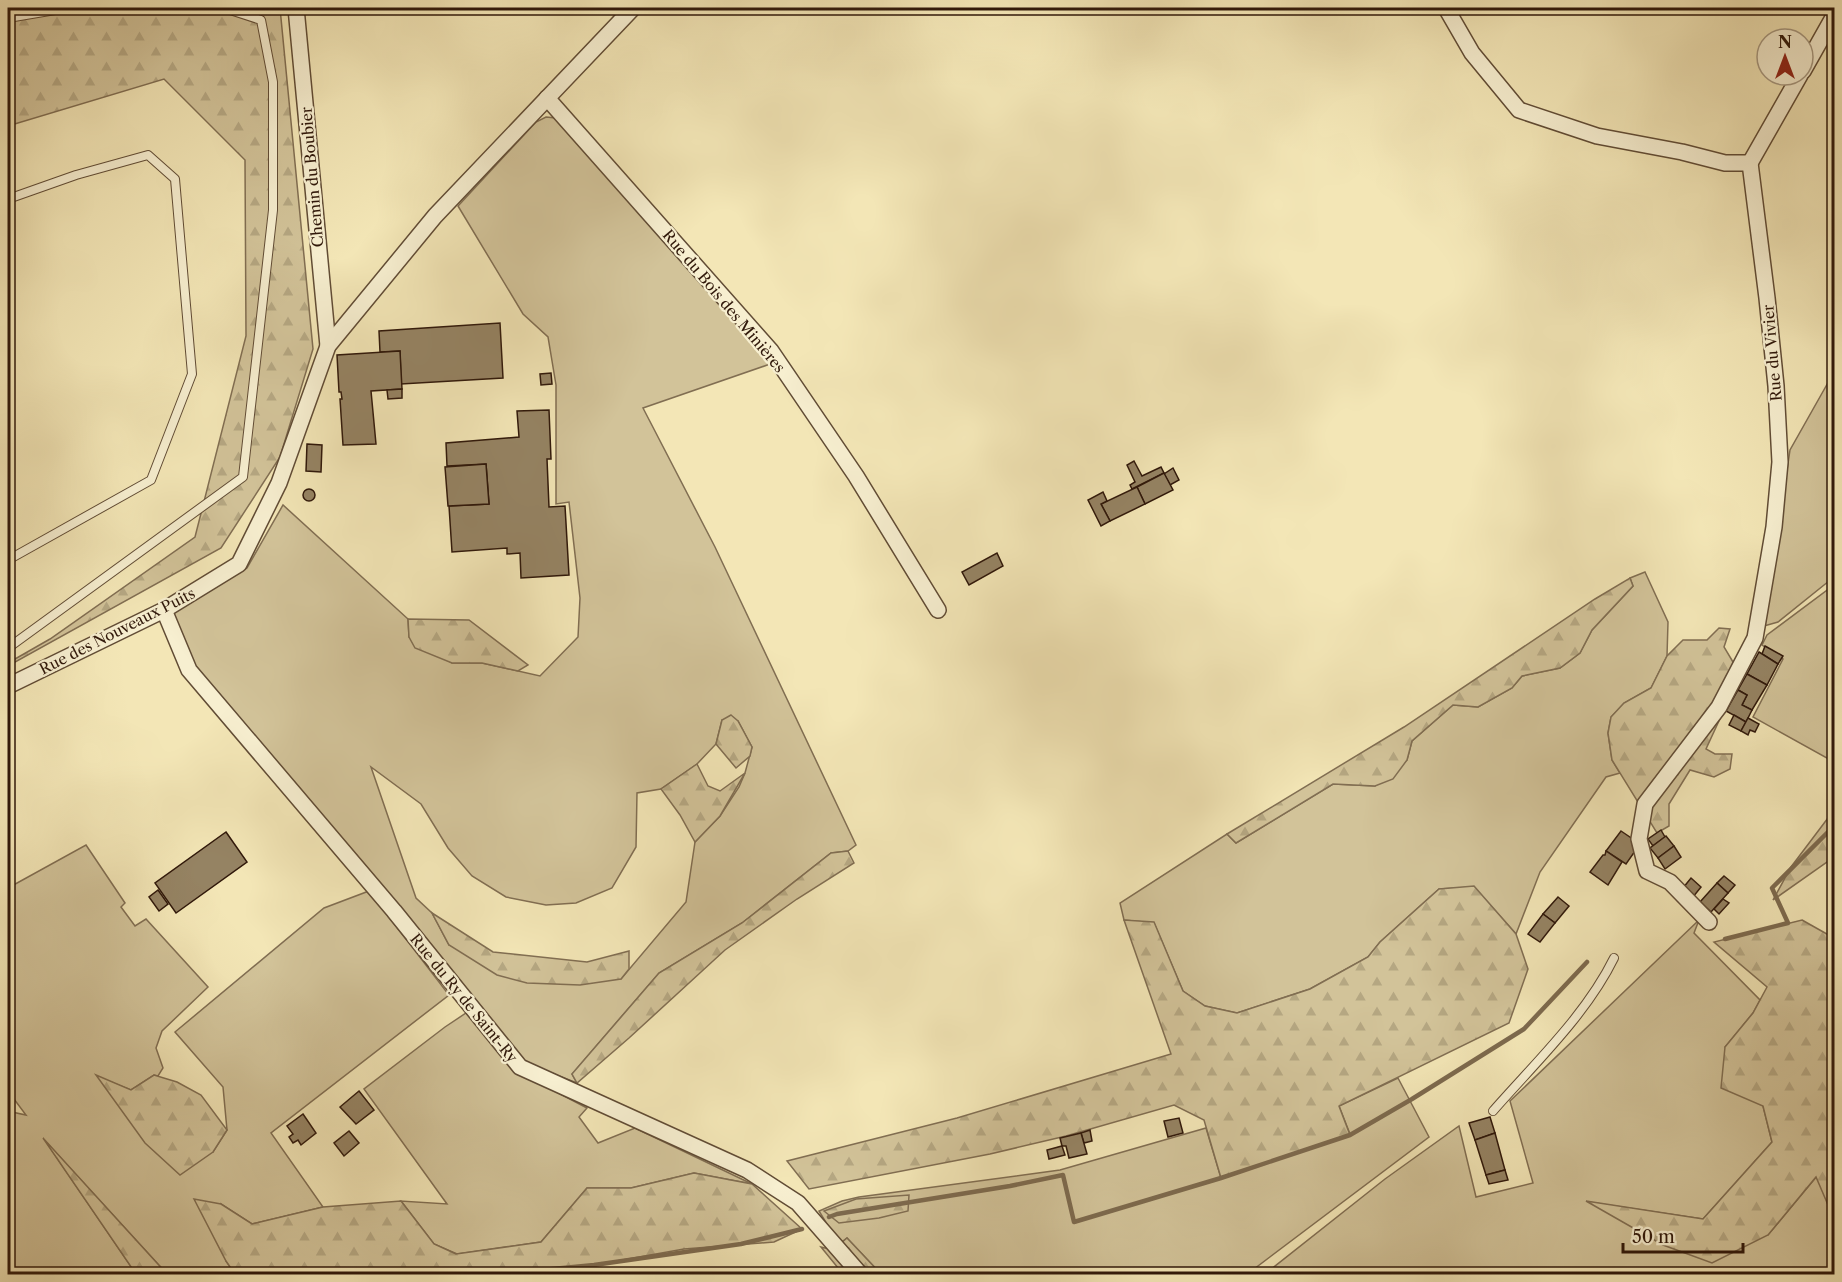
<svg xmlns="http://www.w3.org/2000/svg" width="1842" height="1282" font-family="'Libre Caslon Text',serif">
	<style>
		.grass { fill: #d2c399; stroke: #816e52; stroke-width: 1.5; fill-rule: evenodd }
		.forest { fill: url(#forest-firs); stroke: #816e52; stroke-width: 1.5 }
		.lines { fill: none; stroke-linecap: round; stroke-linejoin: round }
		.stream { stroke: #7d6a4e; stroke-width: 4.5 }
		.building { fill: #958363; stroke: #30180a; stroke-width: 1.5 }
		.lane-casing { stroke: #614c35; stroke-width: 10 }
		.street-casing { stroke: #614c35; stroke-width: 18 }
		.lane { stroke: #f7efd0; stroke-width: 8 }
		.street { stroke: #f7efd0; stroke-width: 15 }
		.labels { text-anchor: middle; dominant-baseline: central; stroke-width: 4.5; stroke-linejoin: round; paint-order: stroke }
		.street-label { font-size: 15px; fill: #30180a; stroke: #f7efd0 }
	</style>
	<defs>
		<pattern id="forest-firs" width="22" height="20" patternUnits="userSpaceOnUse" patternTransform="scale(1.5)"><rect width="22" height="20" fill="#d2c399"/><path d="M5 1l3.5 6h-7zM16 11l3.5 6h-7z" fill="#b5a782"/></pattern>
	</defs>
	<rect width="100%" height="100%" fill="#f3e6b6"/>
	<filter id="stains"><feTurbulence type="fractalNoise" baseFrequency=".00333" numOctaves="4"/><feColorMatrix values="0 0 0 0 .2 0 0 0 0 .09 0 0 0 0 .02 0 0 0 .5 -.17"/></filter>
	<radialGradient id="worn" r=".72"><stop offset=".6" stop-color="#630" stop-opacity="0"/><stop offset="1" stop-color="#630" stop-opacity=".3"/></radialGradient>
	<g class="grass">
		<path d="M546 117 556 118 776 362 643 408 715 547 856 845 848 851 831 853 742 923 659 973 572 1074 577 1083 523 1062 192 666 173 613 247 568 283 505 408 619 409 637 452 663H482L540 676 578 637 580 598 569 502 556 504V385L548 337 523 314 458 206 536 122ZM722 720 738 721 752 747 745 773 739 787 720 816 695 842 686 902 621 979 449 945 432 913 416 898 371 767 421 804 448 848 472 876 506 897 546 905 576 903 612 888 636 847 637 793 661 789 697 764 716 744Z"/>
		<polygon points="1834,372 1834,577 1778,622 1764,626 1790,450"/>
		<polygon points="1645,572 1668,622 1667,656 1651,688 1624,703 1611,717 1608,733 1612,760 1620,773 1606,777 1540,872 1516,934 1474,887 1439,889 1380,942 1368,957 1310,989 1237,1013 1205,1006 1183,991 1154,923 1124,920 1120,903 1227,834 1236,843 1333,784 1375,786 1407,760 1412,741 1453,705 1478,707 1512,688 1522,676 1560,668 1580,653 1592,630 1633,586 1630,578"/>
		<polygon points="1834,585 1834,762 1753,717 1783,659 1762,645 1767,635"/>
		<polygon points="86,845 125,903 121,907 135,926 146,919 208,987 162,1031 156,1048 163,1068 158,1076 154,1075 131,1090 98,1077 213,1152 227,1130 223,1087 175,1032 324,908 369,891 449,995 271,1133 323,1207 252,1224 221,1204 226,1261 235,1274 167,1274 47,1143 136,1274 8,1274 8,1106 12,1112 26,1115 8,1091 8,888"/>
		<polygon points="1699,920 1694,933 1760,1000 1753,1013 1725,1047 1763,1106 1772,1142 1703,1219 1588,1202 1768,1235 1817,1176 1834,1219 1834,1274 1265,1274 1385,1179 1459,1126 1476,1197 1533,1183 1510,1101"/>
		<polygon points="466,1013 518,1072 587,1108 579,1117 598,1143 635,1128 752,1184 694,1173 631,1188 587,1188 541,1242 457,1254 434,1244 401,1201 447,1204 364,1089 445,1027"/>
		<polygon points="1398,1078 1429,1137 1250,1272 1241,1274 881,1274 847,1238 839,1244 819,1211 842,1201 859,1197 1060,1170 1206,1128 1221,1178 1350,1134 1339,1106"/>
	</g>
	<g class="forest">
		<polygon points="8,8 280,8 313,349 280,457 221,548 8,666 8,663 50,639 195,537 246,336 245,160 164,79 8,126"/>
		<polygon points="1630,578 1633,586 1592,630 1580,653 1560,668 1522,676 1512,688 1478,707 1453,705 1412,741 1407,760 1393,779 1375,786 1333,784 1236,843 1227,834 1404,727 1595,599"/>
		<polygon points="408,619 469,620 528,665 518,671 482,663 452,663 415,648 409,637"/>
		<polygon points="1719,628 1730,629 1724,647 1733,662 1724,710 1706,749 1715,754 1732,754 1730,769 1714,777 1690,770 1669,804 1669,826 1657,833 1612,760 1608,733 1611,717 1624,703 1651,688 1667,656 1683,640 1707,640"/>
		<polygon points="731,715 738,721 752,747 750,756 736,768 716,744 722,720"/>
		<polygon points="697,764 708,786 720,791 745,773 720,816 695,842 680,815 661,789"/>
		<polygon points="1834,810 1834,857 1773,900 1791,867"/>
		<polygon points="848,851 854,863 797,899 725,950 629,1038 577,1083 572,1074 659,973 742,923 831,853"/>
		<polygon points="1474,886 1516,934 1528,969 1509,1023 1339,1106 1350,1135 1221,1178 1204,1120 1174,1105 1066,1136 990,1154 809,1189 787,1161 957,1118 1171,1054 1124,920 1154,922 1183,991 1205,1006 1237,1013 1310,989 1368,957 1380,942 1439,889"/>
		<polygon points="432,913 493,952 587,962 629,951 629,969 621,979 580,985 527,983 497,975 449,945"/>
		<polygon points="1802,920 1834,938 1834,1219 1816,1177 1768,1235 1712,1263 1663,1245 1586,1201 1703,1219 1772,1142 1763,1106 1721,1088 1725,1047 1753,1013 1767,987 1714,942"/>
		<polygon points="96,1075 131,1090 154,1075 177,1082 201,1095 227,1130 213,1152 180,1175 145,1143"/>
		<polygon points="43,1138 167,1274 136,1274"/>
		<polygon points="694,1173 752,1184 802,1229 774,1242 684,1249 594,1265 478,1274 235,1274 226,1261 194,1199 221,1204 252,1224 323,1207 401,1201 434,1244 456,1254 541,1242 587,1188 631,1188"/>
		<polygon points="909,1195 908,1211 879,1218 839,1223 824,1211 856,1199"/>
		<polygon points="847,1238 881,1274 843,1274 821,1247 833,1250"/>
	</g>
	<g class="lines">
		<g class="stream">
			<polyline points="1725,939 1788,923 1772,888 1834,826"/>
			<polyline points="829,1217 837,1214 1010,1186 1063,1175 1074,1222 1221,1178 1350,1135 1412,1099 1524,1029 1587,962"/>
			<polyline points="501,1274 594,1265 741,1244 802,1229"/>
		</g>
	</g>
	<g class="building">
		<polygon points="500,323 503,378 401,384 400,351 380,352 379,331"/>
		<polygon points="400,351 402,389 371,391 376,444 343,445 340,399 342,399 341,392 339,392 337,355"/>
		<polygon points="551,373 552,384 541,385 540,374"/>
		<polygon points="402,389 402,398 388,399 387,390"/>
		<polygon points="549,410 551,459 547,459 549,507 565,506 569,575 521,578 520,553 507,554 507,548 452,552 449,506 489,504 486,464 447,466 446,443 519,437 517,411"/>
		<polygon points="307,444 322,445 321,472 306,471"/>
		<polygon points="1134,461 1142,476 1161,467 1164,473 1132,489 1130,485 1135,482 1127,465"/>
		<polygon points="486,464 489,504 448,506 445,467"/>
		<polygon points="1173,468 1179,480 1170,485 1164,474"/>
		<polygon points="1164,473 1173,490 1145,504 1137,487"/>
		<polygon points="1137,487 1145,504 1110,521 1101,504"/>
		<circle cx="309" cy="495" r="6"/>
		<polygon points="1103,492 1107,501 1101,504 1110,521 1101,526 1088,500"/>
		<polygon points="997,553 1003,566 969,585 962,572"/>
		<polygon points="1765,646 1783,656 1778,664 1762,654"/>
		<polygon points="1759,652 1778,664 1767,685 1747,674"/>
		<polygon points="1747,674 1767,685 1752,710 1742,705 1747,695 1738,690"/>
		<polygon points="1738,690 1747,695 1742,705 1752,710 1746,722 1726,711"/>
		<polygon points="1734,715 1746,722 1741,731 1729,725"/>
		<polygon points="1748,718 1759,724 1755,732 1750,730 1748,735 1741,731"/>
		<polygon points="1661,830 1665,837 1653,846 1648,839"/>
		<polygon points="1621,831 1640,844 1626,864 1606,851"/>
		<polygon points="226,832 247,862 176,913 155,883"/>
		<polygon points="1666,836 1674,846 1658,858 1650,848"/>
		<polygon points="1674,846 1681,857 1665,869 1658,858"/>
		<polygon points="1606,851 1622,862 1608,885 1590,872 1603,855 1605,855"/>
		<polygon points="1724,876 1735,885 1728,893 1717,883"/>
		<polygon points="1691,878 1701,887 1693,897 1683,888"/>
		<polygon points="1717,883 1728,893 1711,912 1700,902"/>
		<polygon points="158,890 168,904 159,911 149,897"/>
		<polygon points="1558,897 1569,906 1555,923 1543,914"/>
		<polygon points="1723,899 1729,903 1719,914 1714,909"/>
		<polygon points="1543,914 1555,923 1540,942 1528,934"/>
		<polygon points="359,1091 374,1110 356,1124 340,1107"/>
		<polygon points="303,1114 316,1133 301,1145 298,1140 293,1143 289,1137 293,1134 287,1126"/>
		<polygon points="1490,1117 1495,1133 1475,1140 1469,1123"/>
		<polygon points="1179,1118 1183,1133 1168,1137 1164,1121"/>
		<polygon points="1090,1130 1092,1141 1084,1143 1081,1133"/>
		<polygon points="349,1131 359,1143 344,1156 334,1143"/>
		<polygon points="1081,1133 1087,1154 1069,1158 1066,1146 1062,1146 1060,1138"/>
		<polygon points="1495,1133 1505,1170 1486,1175 1475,1140"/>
		<polygon points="1062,1146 1065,1155 1049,1159 1047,1150"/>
		<polygon points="1505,1170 1508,1180 1489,1184 1486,1175"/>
	</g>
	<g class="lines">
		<g class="lane-casing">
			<g id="lane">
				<polyline points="8,18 67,8"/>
				<polyline points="8,199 76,175 148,155 175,179 192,374 151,480 8,560"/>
				<polyline points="8,648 243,477 273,210 273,82 261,20 224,8"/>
				<path d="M1493 1111C1535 1063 1586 1015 1614 958"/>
			</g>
		</g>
		<g class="street-casing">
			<g id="street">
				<polyline points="296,8 328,346"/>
				<polyline points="1446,8 1472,53 1519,110 1597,136 1682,152 1725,163 1750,163"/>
				<polyline points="1803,71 1834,16"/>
				<polyline points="547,98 771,351 856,476 938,610"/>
				<polyline points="1750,163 1800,75"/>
				<polyline points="164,610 189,670 394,911 520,1067 747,1170 798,1203 860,1274"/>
				<polyline points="8,686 164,610 239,564 279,483 328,346 435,216 633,8"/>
				<polyline points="1709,922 1670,882 1647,871 1639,839 1645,804 1719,707 1755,638 1774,527 1780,462 1776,386 1767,298 1750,163"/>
			</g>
		</g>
		<use href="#lane" class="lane"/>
		<use href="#street" class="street"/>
	</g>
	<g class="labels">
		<g class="street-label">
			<text transform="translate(312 177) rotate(-95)">Chemin du Boubier</text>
			<text transform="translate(724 301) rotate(50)">Rue du Bois des Minières</text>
			<text transform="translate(1772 353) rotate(-95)">Rue du Vivier</text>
			<text transform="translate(117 631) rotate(-27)">Rue des Nouveaux Puits</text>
			<text transform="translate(464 998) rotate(51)">Rue du Ry de Saint-Ry</text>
		</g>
	</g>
	<rect width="1842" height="1282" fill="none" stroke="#f3e6b6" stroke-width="30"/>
	<rect x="9" y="9" width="1824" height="1264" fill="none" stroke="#30180a" stroke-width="3"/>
	<rect x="15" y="15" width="1812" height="1252" fill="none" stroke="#30180a" stroke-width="1.5"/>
	<g transform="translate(1785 57)"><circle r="28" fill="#f7efd0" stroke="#a79981" stroke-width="1.5"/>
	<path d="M0-4.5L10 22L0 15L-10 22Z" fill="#8f2418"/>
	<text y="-9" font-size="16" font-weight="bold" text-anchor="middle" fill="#30180a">N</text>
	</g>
	<path d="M1623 1243v9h120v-9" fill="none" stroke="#30180a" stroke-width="3"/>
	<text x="1632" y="1243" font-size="18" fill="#30180a" stroke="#f7efd0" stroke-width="4.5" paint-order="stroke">50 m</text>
	<rect width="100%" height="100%" filter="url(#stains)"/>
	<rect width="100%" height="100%" fill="url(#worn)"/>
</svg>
